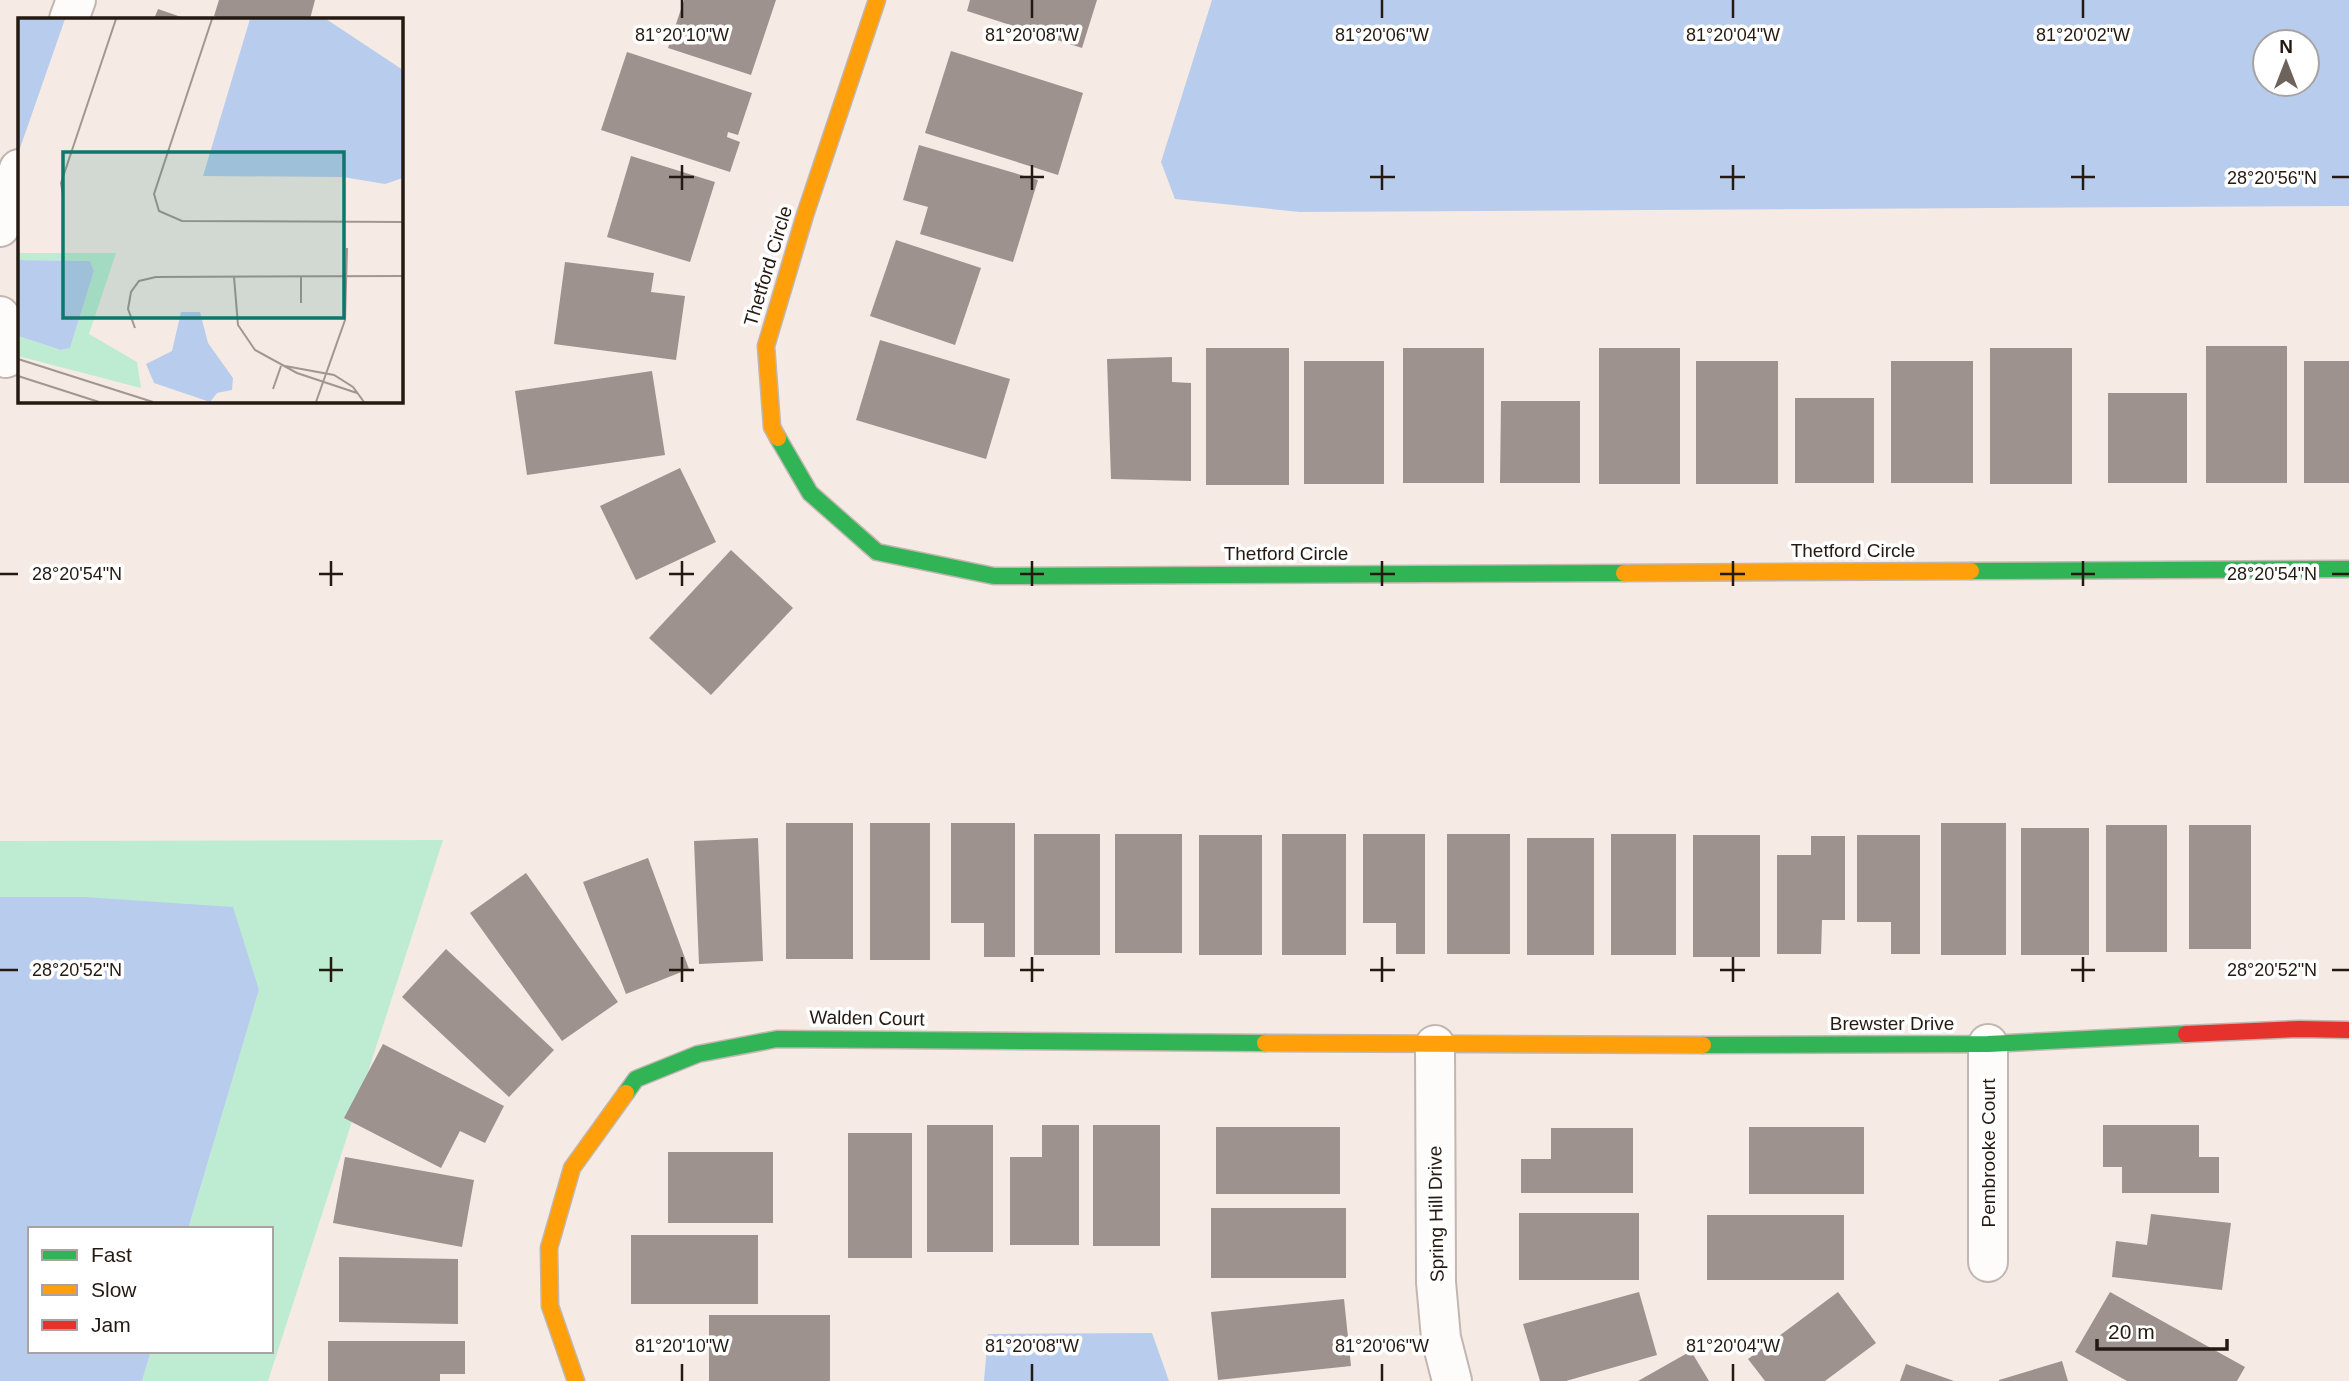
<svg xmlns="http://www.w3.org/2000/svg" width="2349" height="1381" font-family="Arial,sans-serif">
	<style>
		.green { fill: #beecd2 }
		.water { fill: #b8cded; fill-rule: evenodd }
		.building { fill: #9e928f }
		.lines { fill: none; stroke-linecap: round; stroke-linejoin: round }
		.street-casing { stroke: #c1b6b0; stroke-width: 42 }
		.fast-casing { stroke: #c1b6b0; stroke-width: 19 }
		.slow-casing { stroke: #c1b6b0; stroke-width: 19 }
		.jam-casing { stroke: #c1b6b0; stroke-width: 19 }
		.street { stroke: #fefcfb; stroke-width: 38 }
		.fast { stroke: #30b455; stroke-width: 16 }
		.slow { stroke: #ff9f0a; stroke-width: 16 }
		.jam { stroke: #e5322d; stroke-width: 16 }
		.ticks { fill: none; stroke: #251a12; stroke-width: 2.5 }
		.labels { text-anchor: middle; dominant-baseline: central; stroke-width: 7; stroke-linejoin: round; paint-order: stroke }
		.street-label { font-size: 19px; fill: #251a12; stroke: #fff }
		.inset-road { fill: none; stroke: #a29790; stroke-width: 2 }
		.view { fill: #0f766e; fill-opacity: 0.15; stroke: #0f766e; stroke-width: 3.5 }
		.inset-edge { fill: none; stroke: #251a12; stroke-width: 3.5 }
		.ticks-label { font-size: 18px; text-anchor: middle; fill: #251a12; stroke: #fff; stroke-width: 7; stroke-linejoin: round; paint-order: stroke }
	</style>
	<rect width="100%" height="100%" fill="#f5eae4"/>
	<polygon class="green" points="443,840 268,1381 142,1381 151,1351 271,1351 271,1229 188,1229 259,990 84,897 0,897 0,841"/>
	<g class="water">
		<path d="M1212 0H2349V206L1300 212 1175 199 1161 162ZM2265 42H2307V84H2265Z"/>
		<polygon points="0,897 84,897 233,907 259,990 188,1229 30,1229 30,1351 151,1351 142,1381 0,1381"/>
		<polygon points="1152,1333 1169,1381 984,1381 988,1334"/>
	</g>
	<g class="building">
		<polygon points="219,0 315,0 310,19 224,19 214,16"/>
		<polygon points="684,0 776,0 751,75 668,48"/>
		<polygon points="970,0 1097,0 1082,48 967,11"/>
		<polygon points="158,9 187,19 154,19"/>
		<polygon points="951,51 1083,93 1058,175 925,133"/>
		<polygon points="627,52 752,93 738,135 728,132 727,137 740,142 730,172 601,130"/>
		<polygon points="919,145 1038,180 1013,262 920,234 928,207 903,200"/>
		<polygon points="631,156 715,182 690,262 607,237"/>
		<polygon points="896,240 981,268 955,345 870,316"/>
		<polygon points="565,262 654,273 651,292 685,296 676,360 554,344"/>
		<polygon points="880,340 1010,379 986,459 856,420"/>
		<rect x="2206" y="346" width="81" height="137"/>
		<rect x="1206" y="348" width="83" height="137"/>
		<rect x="1403" y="348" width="81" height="135"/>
		<rect x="1599" y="348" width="81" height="136"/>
		<rect x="1990" y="348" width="82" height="136"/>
		<polygon points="1172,357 1172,382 1191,383 1191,481 1111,479 1107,359"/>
		<rect x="1304" y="361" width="80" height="123"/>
		<rect x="1696" y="361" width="82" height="123"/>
		<rect x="1891" y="361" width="82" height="122"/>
		<rect x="2304" y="361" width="45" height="122"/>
		<polygon points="652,371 665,455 527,475 515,391"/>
		<rect x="2108" y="393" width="79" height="90"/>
		<rect x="1795" y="398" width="79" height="85"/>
		<polygon points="1501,401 1580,401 1580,483 1500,483"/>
		<polygon points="680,468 716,542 636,580 600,506"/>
		<polygon points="731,550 793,608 711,695 649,638"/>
		<rect x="786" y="823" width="67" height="136"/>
		<rect x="870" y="823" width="60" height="137"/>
		<polygon points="951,823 1015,823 1015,957 984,957 984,923 951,923"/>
		<rect x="1941" y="823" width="65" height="132"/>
		<rect x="2106" y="825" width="61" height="127"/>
		<rect x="2189" y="825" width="62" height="124"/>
		<rect x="2021" y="828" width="68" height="127"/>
		<rect x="1034" y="834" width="66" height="121"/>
		<rect x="1115" y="834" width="67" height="119"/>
		<rect x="1282" y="834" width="64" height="121"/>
		<polygon points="1363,834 1425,834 1425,954 1396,954 1396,923 1363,923"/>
		<rect x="1447" y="834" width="63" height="120"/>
		<rect x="1611" y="834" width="65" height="121"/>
		<rect x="1199" y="835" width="63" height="120"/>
		<rect x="1693" y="835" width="67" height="122"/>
		<polygon points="1857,835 1920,835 1920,954 1891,954 1891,922 1857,922"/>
		<polygon points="1811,836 1845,836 1845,920 1822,920 1821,954 1777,954 1777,855 1811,855"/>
		<polygon points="758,838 763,961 699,964 694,841"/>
		<rect x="1527" y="838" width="67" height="117"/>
		<polygon points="648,858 689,969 626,994 583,882"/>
		<polygon points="526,873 618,1002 562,1041 470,913"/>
		<polygon points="446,949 554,1050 509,1097 402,997"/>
		<polygon points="383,1044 504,1106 485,1143 460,1131 441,1168 344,1118"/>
		<rect x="927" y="1125" width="66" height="127"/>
		<polygon points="1042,1125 1079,1125 1079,1245 1010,1245 1010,1157 1042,1157"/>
		<rect x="1093" y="1125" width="67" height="121"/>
		<polygon points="2103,1125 2199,1125 2199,1157 2219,1157 2219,1193 2122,1193 2122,1167 2103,1167"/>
		<rect x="1216" y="1127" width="124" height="67"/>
		<rect x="1749" y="1127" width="115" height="67"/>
		<polygon points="1551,1128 1633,1128 1633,1193 1521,1193 1521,1159 1551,1159"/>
		<rect x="848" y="1133" width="64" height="125"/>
		<rect x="668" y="1152" width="105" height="71"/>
		<polygon points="345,1157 474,1180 462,1247 333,1223"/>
		<rect x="1211" y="1208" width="135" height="70"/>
		<rect x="1519" y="1213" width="120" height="67"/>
		<polygon points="2151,1214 2231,1223 2222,1290 2112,1277 2116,1241 2147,1245"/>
		<rect x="1707" y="1215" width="137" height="65"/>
		<rect x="631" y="1235" width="127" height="69"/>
		<polygon points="339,1257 458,1259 458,1324 339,1322"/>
		<polygon points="1639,1292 1657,1355 1566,1381 1540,1381 1523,1324"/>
		<polygon points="1838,1292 1876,1343 1825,1381 1765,1381 1748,1359"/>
		<polygon points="2110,1292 2245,1367 2237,1381 2127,1381 2075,1352"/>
		<polygon points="1344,1299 1351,1366 1218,1380 1211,1312"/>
		<rect x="709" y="1315" width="121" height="66"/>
		<polygon points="328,1341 465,1341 465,1374 440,1374 440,1381 328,1381"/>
		<polygon points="1691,1351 1709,1381 1638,1381"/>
		<polygon points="2062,1361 2068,1381 1999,1381 1999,1380"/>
		<polygon points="1906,1364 1954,1381 1900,1381"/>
	</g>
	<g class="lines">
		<g class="street-casing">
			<g id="street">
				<polyline points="69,19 76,0"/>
				<polyline points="0,227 19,169"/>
				<polyline points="0,316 6,358"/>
				<polyline points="1988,1044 1988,1262"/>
				<polyline points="1435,1045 1436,1282 1441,1338 1452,1381"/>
			</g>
		</g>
		<g class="fast-casing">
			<g id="fast">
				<polyline points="778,438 810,493 877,552 994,576 1624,573"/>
				<polyline points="1971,571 2349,569"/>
				<polyline points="1703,1045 1988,1044 2186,1034"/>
				<polyline points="626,1093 636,1079 698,1054 777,1039 1265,1043"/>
			</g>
		</g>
		<g class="slow-casing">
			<g id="slow">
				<polyline points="778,438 772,427 766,346 805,215 877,0"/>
				<polyline points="1624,573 1971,571"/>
				<polyline points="1265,1043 1703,1045"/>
				<polyline points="576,1381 550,1306 549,1248 572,1168 626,1093"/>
			</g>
		</g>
		<g class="jam-casing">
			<polyline id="jam" points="2186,1034 2299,1029 2349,1030"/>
		</g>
		<use href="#street" class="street"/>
		<use href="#fast" class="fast"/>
		<use href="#slow" class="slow"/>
		<use href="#jam" class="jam"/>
	</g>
	<path class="ticks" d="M682 0V18M1032 0V18M1382 0V18M1733 0V18M2083 0V18M682 165V190M1032 165V190M1382 165V190M1733 165V190M2083 165V190M669 177H694M1020 177H1044M1370 177H1395M1720 177H1745M2071 177H2095M2332 177H2349M331 561V586M682 561V586M1032 561V586M1382 561V586M1733 561V586M2083 561V586M0 574H18M319 574H343M669 574H694M1020 574H1044M1370 574H1395M1720 574H1745M2071 574H2095M2332 574H2349M331 957V982M682 957V982M1032 957V982M1382 957V982M1733 957V982M2083 957V982M0 970H18M319 970H343M669 970H694M1020 970H1044M1370 970H1395M1720 970H1745M2071 970H2095M2332 970H2349M682 1364V1381M1032 1364V1381M1382 1364V1381M1733 1364V1381"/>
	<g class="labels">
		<g class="street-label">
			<text transform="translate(768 266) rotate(-73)">Thetford Circle</text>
			<text x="1853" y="550">Thetford Circle</text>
			<text x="1286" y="553">Thetford Circle</text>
			<text transform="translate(867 1018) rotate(1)">Walden Court</text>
			<text x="1892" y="1023">Brewster Drive</text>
			<text transform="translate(1988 1153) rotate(-90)">Pembrooke Court</text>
			<text transform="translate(1436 1214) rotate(-91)">Spring Hill Drive</text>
		</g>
	</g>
	<g transform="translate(18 18)">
		<rect width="385" height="385" fill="#f5eae4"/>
		<path d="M0 235H98L71 316 119 344 123 370 0 338V318L43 332 52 330 76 253 72 243 0 242Z" fill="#beecd2"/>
		<path d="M0 1H47L0 136ZM232 1H308L385 52V160L367 166 325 159 185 158ZM0 242 72 243 76 253 52 330 43 332 0 318ZM163 294H182L190 325 215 360 214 372 199 375 192 384 136 365 128 346 154 333Z" fill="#b8cded"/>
		<path class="inset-road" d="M194 1 136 176 141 193 164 203 385 204M45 177 43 165 98 1M216 259 220 307 237 332 279 355 339 375M283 259V285M117 310 110 291 113 274 121 263 138 259 385 258M0 341 135 384M267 348 316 357 335 369 346 384M0 358 81 384M255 371 263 348M298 384 327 302 329 230"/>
		<path class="view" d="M45 134H326V300H45Z"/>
		<rect width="385" height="385" class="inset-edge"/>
	</g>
	<g class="ticks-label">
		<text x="682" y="41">81°20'10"W</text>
		<text x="1032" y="41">81°20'08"W</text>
		<text x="1382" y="41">81°20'06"W</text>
		<text x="1733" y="41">81°20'04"W</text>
		<text x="2083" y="41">81°20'02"W</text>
		<text x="2272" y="184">28°20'56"N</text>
		<text x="77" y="580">28°20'54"N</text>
		<text x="2272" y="580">28°20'54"N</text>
		<text x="77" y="976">28°20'52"N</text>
		<text x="2272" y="976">28°20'52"N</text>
		<text x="682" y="1352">81°20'10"W</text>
		<text x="1032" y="1352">81°20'08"W</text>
		<text x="1382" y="1352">81°20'06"W</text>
		<text x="1733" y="1352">81°20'04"W</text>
	</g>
	<rect x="28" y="1227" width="245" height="126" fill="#ffffff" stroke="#a8a3a0" stroke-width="2"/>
	<rect x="42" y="1250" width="35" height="10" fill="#30b455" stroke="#a8a3a0" stroke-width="2"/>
	<text x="91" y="1262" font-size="21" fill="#251a12">Fast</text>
	<rect x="42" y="1285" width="35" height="10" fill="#ff9f0a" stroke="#a8a3a0" stroke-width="2"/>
	<text x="91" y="1297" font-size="21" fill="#251a12">Slow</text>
	<rect x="42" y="1320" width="35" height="10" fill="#e5322d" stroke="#a8a3a0" stroke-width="2"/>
	<text x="91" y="1332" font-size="21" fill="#251a12">Jam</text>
	<g transform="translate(2286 63)"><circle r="33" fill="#ffffff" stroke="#a8a3a0" stroke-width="2"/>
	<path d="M0-5L12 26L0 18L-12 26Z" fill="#6e635c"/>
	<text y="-10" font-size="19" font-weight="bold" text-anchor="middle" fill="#251a12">N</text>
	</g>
	<path d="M2097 1339v10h130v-10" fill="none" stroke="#251a12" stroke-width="3.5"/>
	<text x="2108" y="1339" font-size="21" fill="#251a12" stroke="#ffffff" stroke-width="5" paint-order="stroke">20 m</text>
</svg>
